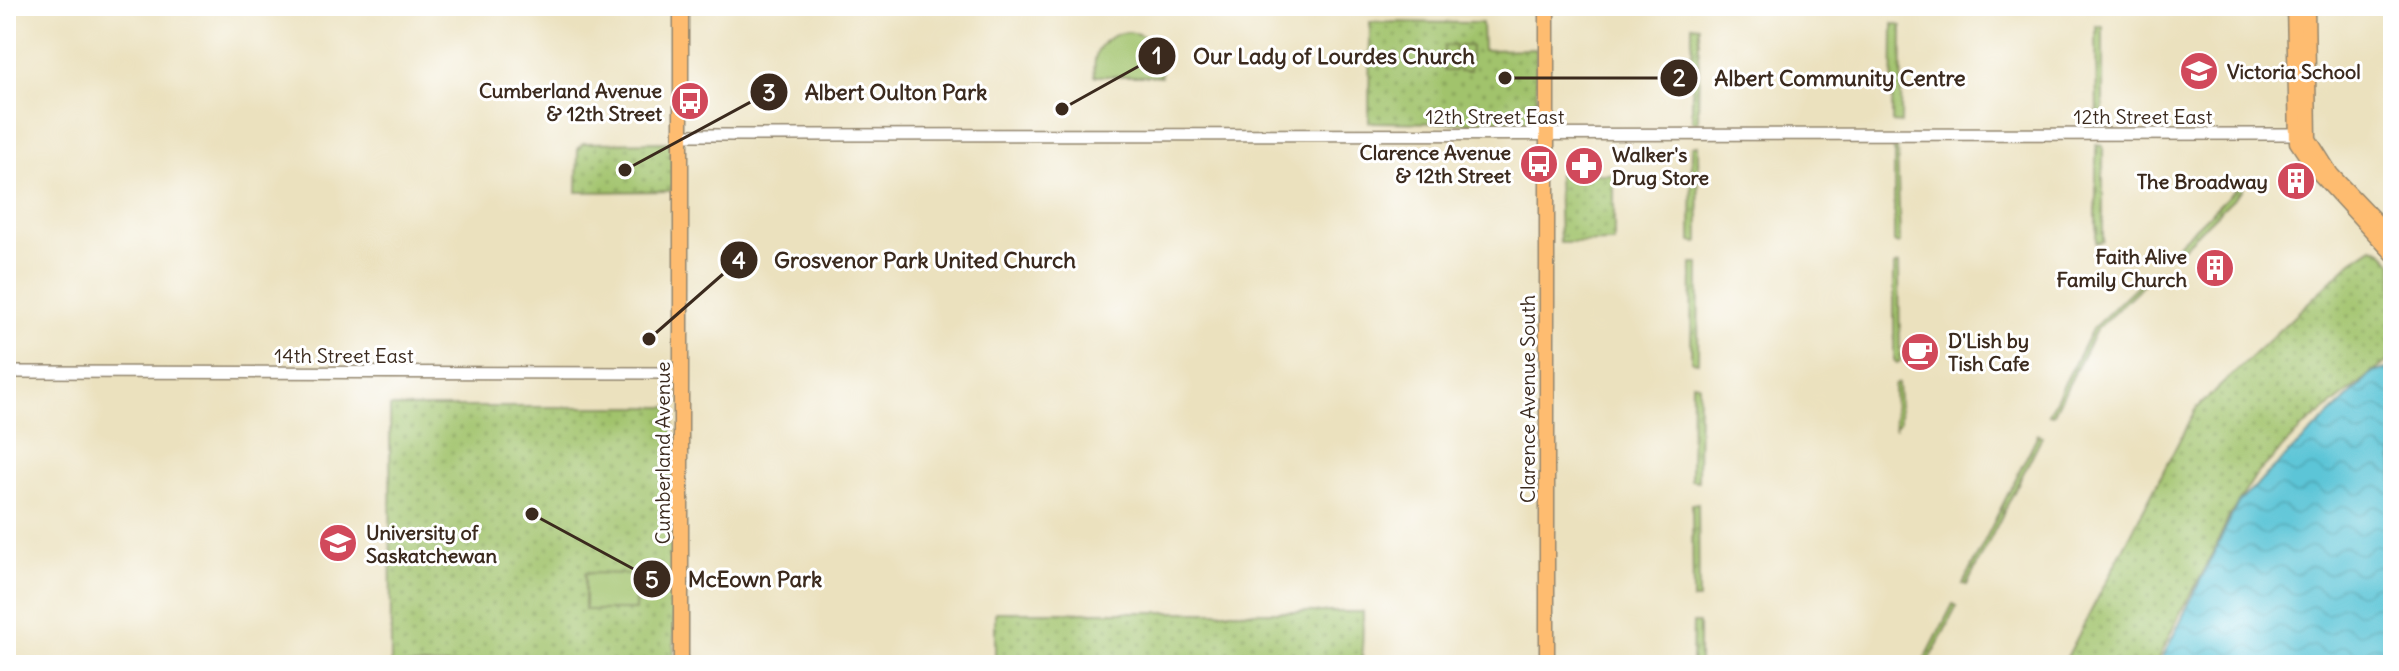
<svg xmlns="http://www.w3.org/2000/svg" width="2399" height="671" font-family="Delius,sans-serif">
	<style>
		.grass { fill: url(#grass-tufts); stroke: #6e7645; stroke-width: 2 }
		.park { fill: url(#park-dots); stroke: #6e7645; stroke-width: 2 }
		.garden { fill: #a1c36c; stroke: #6e7645; stroke-width: 2 }
		.water { fill: url(#water-waves); stroke: #4b787a; stroke-width: 2 }
		.lines { fill: none; stroke-linecap: round; stroke-linejoin: round }
		.minor-casing { stroke: #93866e; stroke-width: 14 }
		.major-casing { stroke: #93866e; stroke-width: 17 }
		.minor { stroke: #fff; stroke-width: 11 }
		.major { stroke: #febc70; stroke-width: 14 }
		.labels { text-anchor: middle; dominant-baseline: central; stroke-width: 6; stroke-linejoin: round; paint-order: stroke }
		.poi-label { font-size: 20px; font-weight: bold; fill: #3b2a1e; stroke: #fff; text-anchor: start }
		.street-label { font-size: 20px; fill: #3b2a1e; stroke: #fff }
		.leader { fill: none; stroke: #3b2a1e; stroke-width: 3 }
		.callout-dot { fill: #3b2a1e; stroke: #fff; stroke-width: 3 }
		.mark-label { font-size: 24px; text-anchor: middle; font-weight: bold; fill: #fff }
		.callout-label { font-size: 22px; text-anchor: middle; font-weight: bold; fill: #3b2a1e; stroke: #fff; stroke-width: 6; stroke-linejoin: round; paint-order: stroke }
	</style>
	<defs>
		<pattern id="grass-tufts" width="24" height="20" patternUnits="userSpaceOnUse" patternTransform="scale(2)"><rect width="24" height="20" fill="#a1c36c"/><path d="M3 7l-1-3M5 7V3M7 7l1-3M15 17l-1-3M17 17v-4M19 17l1-3" fill="none" stroke="#849f58"/></pattern>
		<pattern id="park-dots" width="8" height="8" patternUnits="userSpaceOnUse" patternTransform="scale(2)"><rect width="8" height="8" fill="#a1c36c"/><path d="M2 2h.1M6 6h.1" fill="none" stroke="#849f58" stroke-width="1.8" stroke-linecap="round"/></pattern>
		<pattern id="water-waves" width="16" height="10" patternUnits="userSpaceOnUse" patternTransform="scale(2)"><rect width="16" height="10" fill="#5bc5d7"/><path d="M0 5q4-4 8 0t8 0" fill="none" stroke="#50a9b8"/></pattern>
	</defs>
	<rect width="100%" height="100%" fill="#fff"/>
	<filter id="ink" filterUnits="userSpaceOnUse"><feTurbulence type="fractalNoise" baseFrequency=".0125" numOctaves="2"/><feDisplacementMap in="SourceGraphic" scale="16" xChannelSelector="R" yChannelSelector="G"/><feConvolveMatrix kernelMatrix="1 2 1 2 8 2 1 2 1" color-interpolation-filters="sRGB"/></filter>
	<filter id="wash" filterUnits="userSpaceOnUse"><feTurbulence type="fractalNoise" baseFrequency=".006" numOctaves="4" result="noise"/><feDisplacementMap in="SourceGraphic" scale="32" xChannelSelector="R" yChannelSelector="G"/><feGaussianBlur stdDeviation="1.8" result="paint"/><feColorMatrix in="noise" values="0 0 0 0 0 0 0 0 0 0 0 0 0 0 0 0 0 1.4 0 .05"/><feComposite in="paint" operator="in"/></filter>
	<g filter="url(#wash)">
		<rect width="100%" height="100%" fill="#ebe1be"/>
		<g class="grass">
			<polygon points="1893,24 1902,26 1901,123 1892,122"/>
			<polygon points="1692,25 1699,26 1698,123 1692,121"/>
			<polygon points="2096,26 2103,27 2103,122 2097,123"/>
			<polygon points="1698,145 1699,242 1698,243 1691,242 1692,146"/>
			<polygon points="2096,145 2103,146 2103,241 2096,243"/>
			<polygon points="1894,146 1897,146 1900,243 1898,244 1894,242"/>
			<polygon points="2245,180 2242,190 2181,249 2178,249 2177,245"/>
			<polygon points="1692,264 1699,264 1698,362 1691,361"/>
			<polygon points="1899,264 1900,361 1897,363 1894,360 1894,266"/>
			<polygon points="2148,275 2150,278 2096,330 2053,415 2049,414 2092,329"/>
			<polygon points="1692,383 1699,384 1698,481 1691,480"/>
			<polygon points="1898,383 1900,421 1895,428 1894,385"/>
			<polygon points="2038,434 2042,436 1967,585 1963,584"/>
			<polygon points="1698,503 1699,600 1693,600 1692,504"/>
			<polygon points="1953,604 1957,606 1927,665 1922,665"/>
			<polygon points="1693,623 1699,623 1699,665 1692,665"/>
		</g>
		<g class="park">
			<polygon points="1370,22 1482,23 1483,50 1536,49 1537,124 1369,122"/>
			<polygon points="667,142 672,145 672,191 577,192 578,149 583,143"/>
			<polygon points="1558,174 1614,174 1614,242 1560,243"/>
			<polygon points="2373,247 2384,252 2393,263 2393,357 2302,428 2255,476 2229,517 2205,569 2179,615 2156,665 2063,665 2195,410 2352,261"/>
			<polygon points="390,407 673,407 674,665 391,665"/>
			<polygon points="995,612 1363,612 1362,665 995,665"/>
		</g>
		<g class="garden">
			<path d="M1128 32C1152 34 1165 52 1161 76H1095C1091 52 1104 34 1128 32Z"/>
			<rect x="1444" y="46" width="11" height="25"/>
			<polygon points="1459,46 1471,46 1470,71 1459,71"/>
			<polygon points="585,573 635,574 635,610 585,610"/>
		</g>
		<polygon class="water" points="2393,367 2393,665 2159,665 2238,503 2373,373"/>
	</g>
	<g filter="url(#ink)">
		<g class="lines">
			<g class="minor-casing">
				<g id="minor">
					<polyline points="682,135 2304,134"/>
					<polyline points="6,372 682,373"/>
				</g>
			</g>
			<g class="major-casing">
				<g id="major">
					<polyline points="2294,6 2297,142 2315,169 2393,254"/>
					<polyline points="2307,6 2309,139 2331,174 2393,239"/>
					<polyline points="681,665 681,6"/>
					<polyline points="1547,665 1547,6"/>
				</g>
			</g>
			<use href="#minor" class="minor"/>
			<use href="#major" class="major"/>
		</g>
	</g>
	<defs>
		<g id="school-disc" transform="scale(2)"><circle r="9.5" fill="#d1495b" stroke="#fff"/><path d="M0-5L7-2L0 1L-7-2ZM-4 1L0 2.5L4 1V4Q0 6-4 4Z" fill="#fff"/></g>
		<g id="bus-disc" transform="scale(2)"><circle r="9.5" fill="#d1495b" stroke="#fff"/><path d="M-5-6H5V4H4V6H2V4H-2V6H-4V4H-5ZM-3.5-4V0h7V-4ZM-3.5 1.2v1.5H-2V1.2ZM2 1.2v1.5H3.5V1.2Z" fill="#fff"/></g>
		<g id="pharmacy-disc" transform="scale(2)"><circle r="9.5" fill="#d1495b" stroke="#fff"/><path d="M-2-6h4v4h4v4h-4v4h-4v-4h-4v-4h4Z" fill="#fff"/></g>
		<g id="building-disc" transform="scale(2)"><circle r="9.5" fill="#d1495b" stroke="#fff"/><path d="M-4-6H4V6H1V3H-1V6H-4ZM-2.5-4.3h1.7v1.8h-1.7ZM.8-4.3h1.7v1.8H.8ZM-2.5-1h1.7V.8h-1.7ZM.8-1h1.7V.8H.8Z" fill="#fff"/></g>
		<g id="cafe-disc" transform="scale(2)"><circle r="9.5" fill="#d1495b" stroke="#fff"/><path d="M-5.5-4.5H6V0H3Q3 3.5 0 3.5H-2.5Q-5.5 3.5-5.5 0ZM3-3.2v2h1.7v-2ZM-6 4.5H4V6H-6Z" fill="#fff"/></g>
		<g id="university-disc" transform="scale(2)"><circle r="9.5" fill="#d1495b" stroke="#fff"/><path d="M0-5L7-2L0 1L-7-2ZM-4 1L0 2.5L4 1V4Q0 6-4 4Z" fill="#fff"/></g>
	</defs>
	<g fill-rule="evenodd">
		<use href="#school-disc" x="2199" y="71"/>
		<use href="#bus-disc" x="690" y="101"/>
		<use href="#bus-disc" x="1539" y="164"/>
		<use href="#pharmacy-disc" x="1584" y="166"/>
		<use href="#building-disc" x="2296" y="181"/>
		<use href="#building-disc" x="2215" y="268"/>
		<use href="#cafe-disc" x="1920" y="352"/>
		<use href="#university-disc" x="338" y="543"/>
	</g>
	<g class="labels">
		<g class="poi-label">
			<text x="2227" y="71">Victoria School</text>
			<text x="662" y="90" text-anchor="end">Cumberland Avenue<tspan x="662" dy="23">&amp; 12th Street</tspan></text>
			<text x="1511" y="152" text-anchor="end">Clarence Avenue<tspan x="1511" dy="23">&amp; 12th Street</tspan></text>
			<text x="1612" y="154">Walker's<tspan x="1612" dy="23">Drug Store</tspan></text>
			<text x="2268" y="181" text-anchor="end">The Broadway</text>
			<text x="2187" y="256" text-anchor="end">Faith Alive<tspan x="2187" dy="23">Family Church</tspan></text>
			<text x="1948" y="340">D'Lish by<tspan x="1948" dy="23">Tish Cafe</tspan></text>
			<text x="366" y="532">University of<tspan x="366" dy="23">Saskatchewan</tspan></text>
		</g>
		<g class="street-label">
			<text x="1495" y="116">12th Street East</text>
			<text x="2143" y="116">12th Street East</text>
			<text x="344" y="355">14th Street East</text>
			<text transform="translate(1527 399) rotate(-90)">Clarence Avenue South</text>
			<text transform="translate(662 453) rotate(-90)">Cumberland Avenue</text>
		</g>
	</g>
	<path class="leader" d="M1062 109L1157 56M1505 78L1679 78M625 170L769 92M649 339L739 260M532 514L652 579"/>
	<g class="callout-dot">
		<circle cx="1062" cy="109" r="8"/>
		<circle cx="1505" cy="78" r="8"/>
		<circle cx="625" cy="170" r="8"/>
		<circle cx="649" cy="339" r="8"/>
		<circle cx="532" cy="514" r="8"/>
		<circle cx="1157" cy="56" r="20"/>
		<circle cx="1679" cy="78" r="20"/>
		<circle cx="769" cy="92" r="20"/>
		<circle cx="739" cy="260" r="20"/>
		<circle cx="652" cy="579" r="20"/>
	</g>
	<g class="mark-label">
		<text x="1157" y="64">1</text>
		<text x="1679" y="86">2</text>
		<text x="769" y="101">3</text>
		<text x="739" y="269">4</text>
		<text x="652" y="588">5</text>
	</g>
	<g class="callout-label">
		<text x="1334" y="64">Our Lady of Lourdes Church</text>
		<text x="1840" y="86">Albert Community Centre</text>
		<text x="896" y="100">Albert Oulton Park</text>
		<text x="925" y="268">Grosvenor Park United Church</text>
		<text x="755" y="587">McEown Park</text>
	</g>
	<rect width="2399" height="671" fill="none" stroke="#fff" stroke-width="32"/>
</svg>
